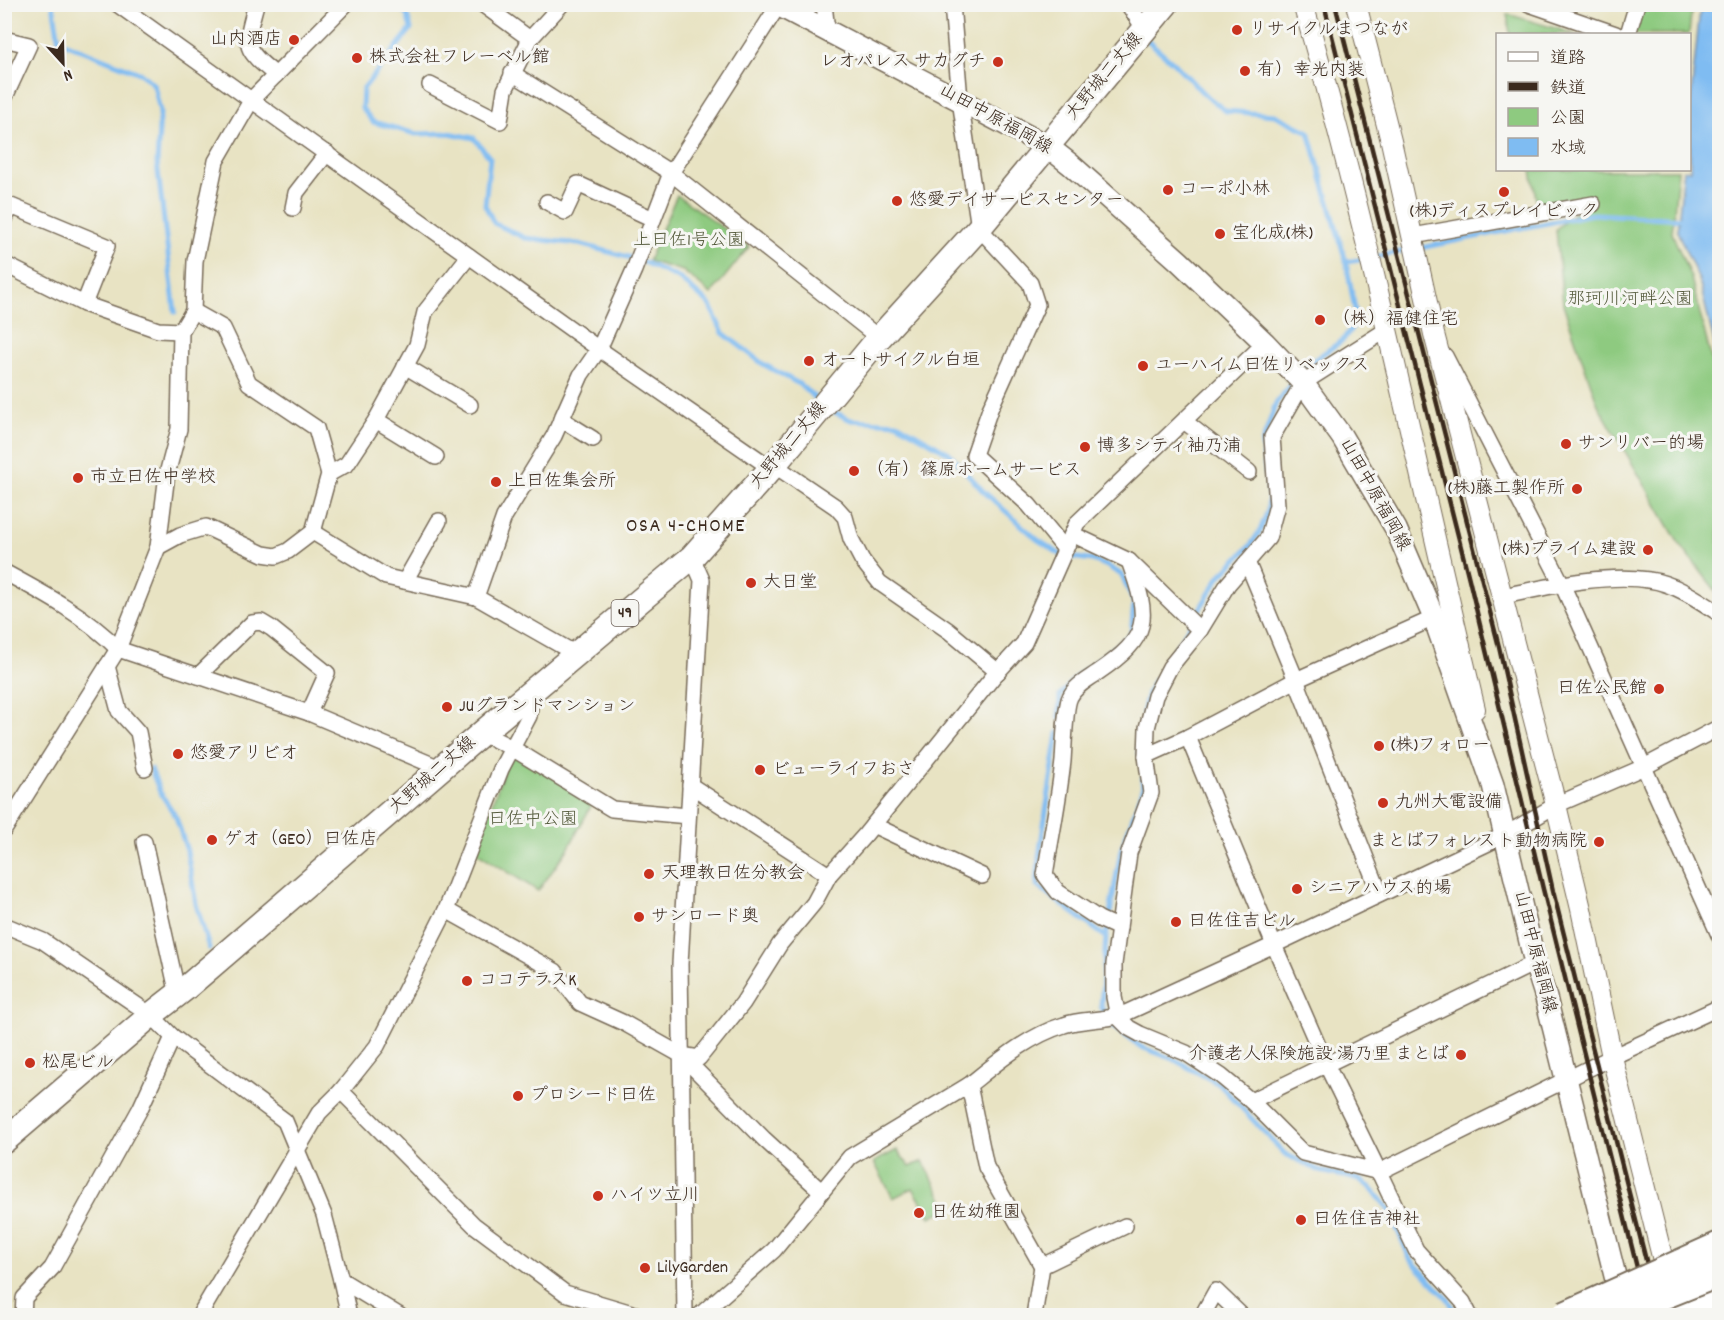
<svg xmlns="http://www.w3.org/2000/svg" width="1724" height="1320" font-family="Dekko,'Klee One',sans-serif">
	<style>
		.green { fill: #8eca80; stroke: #647a4f; stroke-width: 1.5 }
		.water { fill: #7fbcf2; stroke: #5d7388; stroke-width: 1.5 }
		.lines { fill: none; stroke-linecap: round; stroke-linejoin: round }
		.stream { stroke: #7fbcf2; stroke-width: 5 }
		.minor-casing { stroke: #786b58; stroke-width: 18 }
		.tertiary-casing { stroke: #786b58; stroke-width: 22 }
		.secondary-casing { stroke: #786b58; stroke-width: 24 }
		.primary-casing { stroke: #786b58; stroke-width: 27 }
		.motorway-casing { stroke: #786b58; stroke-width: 32 }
		.minor { stroke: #fff; stroke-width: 15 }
		.tertiary { stroke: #fff; stroke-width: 20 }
		.secondary { stroke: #fff; stroke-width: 21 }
		.primary { stroke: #fff; stroke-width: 24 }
		.motorway { stroke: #fff; stroke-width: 28 }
		.rail { stroke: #3b2a1e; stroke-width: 4.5 }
		.motorway-bridge-casing { stroke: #786b58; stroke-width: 32; stroke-linecap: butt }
		.motorway-bridge { stroke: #fff; stroke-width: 28 }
		.poi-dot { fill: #c8321e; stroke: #f6f6f2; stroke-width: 2 }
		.labels { text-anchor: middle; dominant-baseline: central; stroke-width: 6; stroke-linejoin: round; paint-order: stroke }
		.shield { fill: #f6f6f2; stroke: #73675e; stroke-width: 1.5 }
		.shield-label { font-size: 16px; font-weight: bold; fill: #3b2a1e }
		.poi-label { font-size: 18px; fill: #3b2a1e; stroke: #f6f6f2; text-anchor: start }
		.street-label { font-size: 18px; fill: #3b2a1e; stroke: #f6f6f2 }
		.park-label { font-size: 18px; fill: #545a3b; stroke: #f6f6f2 }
		.neighbourhood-label { font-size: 20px; letter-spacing: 1.5px; fill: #3b2a1e; stroke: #f6f6f2 }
	</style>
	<rect width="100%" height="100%" fill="#f6f6f2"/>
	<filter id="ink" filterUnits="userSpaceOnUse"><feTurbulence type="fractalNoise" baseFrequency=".0167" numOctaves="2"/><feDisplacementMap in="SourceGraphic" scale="12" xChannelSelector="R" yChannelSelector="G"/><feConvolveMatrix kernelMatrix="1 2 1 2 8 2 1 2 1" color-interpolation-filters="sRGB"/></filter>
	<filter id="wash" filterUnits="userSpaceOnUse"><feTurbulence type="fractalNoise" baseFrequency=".008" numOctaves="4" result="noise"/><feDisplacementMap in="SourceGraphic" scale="24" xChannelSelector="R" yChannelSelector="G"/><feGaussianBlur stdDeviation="1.35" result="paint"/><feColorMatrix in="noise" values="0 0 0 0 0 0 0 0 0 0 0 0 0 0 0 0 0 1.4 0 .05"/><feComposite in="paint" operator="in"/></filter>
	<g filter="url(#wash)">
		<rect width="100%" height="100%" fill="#e8e3c3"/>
		<g class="green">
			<polygon points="1634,5 1692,5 1689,34 1624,34"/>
			<polygon points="1507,14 1575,34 1510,34"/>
			<polygon points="1531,170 1678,170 1672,233 1691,278 1719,390 1719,595 1678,542 1598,405 1563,304 1556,229 1587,202 1538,211"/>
			<polygon points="677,195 749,247 711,294 683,271 648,261"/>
			<polygon points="512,748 592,804 568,849 538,891 475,851"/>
			<polygon points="897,1150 910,1167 923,1161 948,1209 930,1217 913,1188 893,1198 874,1162"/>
		</g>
		<polygon class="water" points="1706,5 1720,5 1719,362 1699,280 1677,231 1684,170 1690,170 1690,107 1700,10"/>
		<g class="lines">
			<g class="stream">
				<polyline points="53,4 59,41 142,74 154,85 160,111 157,163 175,312"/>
				<polyline points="395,4 407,15 411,29 363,89 362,108 373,122 416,134 449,133 474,138 490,158 485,205 494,223 525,238 579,244 639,260 680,279 709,304 723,333 763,364 799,384 820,402"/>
				<polyline points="1146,39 1174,63 1204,94 1226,111 1275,115 1309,132 1346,262 1357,320 1343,340 1308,364 1301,372"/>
				<polyline points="1374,257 1593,214 1684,219"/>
				<polyline points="1346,262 1365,259"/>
				<polyline points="830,410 851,420 897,423 949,453 983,491 1038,540 1063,556 1092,560 1107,566 1122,575 1134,603 1131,634 1077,676 1060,696 1059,717"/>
				<polyline points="1172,654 1220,576 1250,546 1260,531 1268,510 1269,495 1262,444 1276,403 1295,380"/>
				<polyline points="1143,713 1148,692 1155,680"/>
				<polyline points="1058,733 1039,857 1037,886 1106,937"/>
				<polyline points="1139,754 1138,739 1141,725"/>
				<polyline points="151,769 160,792 176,817 187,851 196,904 209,948"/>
				<polyline points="1142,778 1143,789 1121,850 1106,937 1101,1007 1112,1026 1141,1047 1173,1059 1219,1084 1285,1154 1320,1171 1359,1179 1371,1188 1391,1212"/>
				<polyline points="1395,1224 1410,1259 1448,1299 1458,1316"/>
			</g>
		</g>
	</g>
	<g filter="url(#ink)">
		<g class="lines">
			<g class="minor-casing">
				<g id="minor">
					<polyline points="117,4 599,349 771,468"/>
					<path d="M256 4C245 46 241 47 276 75"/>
					<polyline points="482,4 530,39"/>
					<polyline points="824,4 827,31"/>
					<polyline points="952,4 960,100 979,228 1030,283 1037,305 990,409 974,455 1029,505 1065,549"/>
					<polyline points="1128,4 1145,30"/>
					<polyline points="1529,4 1616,34"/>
					<polyline points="1628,34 1637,4"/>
					<polyline points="4,39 29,45 4,99"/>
					<polyline points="512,73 671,173 879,338"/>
					<polyline points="430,85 500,121 505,90 530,39 562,4"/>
					<polyline points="547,202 565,212 578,184 653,219"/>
					<polyline points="293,208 296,193 327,153"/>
					<polyline points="4,221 11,206 107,246 84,304"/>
					<polyline points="1413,236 1593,204"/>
					<polyline points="4,264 84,304 158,330 181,331"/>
					<polyline points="1388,329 1303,383 1272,437 1277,505 1268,538 1228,584 1200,630 1170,667 1155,696 1147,728 1146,756 1151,793 1129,853 1114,964 1114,997 1118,1017 1129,1028 1140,1034 1186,1053 1221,1076 1251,1101 1303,1153 1379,1172 1416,1250 1463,1302 1470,1316"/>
					<polyline points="1445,356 1562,584 1720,937"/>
					<polyline points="405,366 470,405"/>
					<polyline points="561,419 593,439"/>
					<polyline points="376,420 436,457"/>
					<polyline points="1184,421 1249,472"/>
					<polyline points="774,465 836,507 845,517 851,539 862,560 880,583 949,631 998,672"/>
					<polyline points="329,474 347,464 376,420 417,345 425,312 469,256"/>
					<polyline points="313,532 386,577 476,597 576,654"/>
					<polyline points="1072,534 1129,561 1200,630"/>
					<polyline points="158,547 180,535 206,527 263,554 276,556 288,551 313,532 329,474 316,428 249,383 223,328 193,311"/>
					<polyline points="1247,562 1296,680 1380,894"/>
					<path d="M4 572C45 594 86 616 118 649L309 713 442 769"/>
					<polyline points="405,581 439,521"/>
					<path d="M1503 596C1547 587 1605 573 1649 580 1674 583 1699 600 1720 614"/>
					<polyline points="476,597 504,517 554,436 581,375 599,349 634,270 671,173 778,6"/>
					<polyline points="107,666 119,711 138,732 145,768"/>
					<polyline points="198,676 252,623 261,622 271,628 327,673 309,713"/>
					<polyline points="482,733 512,748 612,809 688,816"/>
					<polyline points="1188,737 1274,945 1326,1064 1379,1172 1612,1057 1720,1007"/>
					<polyline points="1146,756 1188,737 1296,680 1434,618"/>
					<polyline points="690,785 829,875"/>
					<polyline points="873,825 982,876"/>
					<polyline points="4,830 118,649 158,547 167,474 179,429 181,331 193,311 195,261 216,161 252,99 346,4"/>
					<polyline points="144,842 178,995"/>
					<polyline points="446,910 555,971 580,1003 624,1023 681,1055 764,1139 821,1191"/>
					<polyline points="4,927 9,927 43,941 151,1015 173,1037 285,1121 324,1215 341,1280"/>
					<path d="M1119 928 1099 919 1058 892 1045 875C1051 837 1059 799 1063 761 1064 748 1065 706 1070 697 1075 686 1087 680 1097 673 1151 637 1150 619 1129 561"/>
					<polyline points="681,1055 699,1058 743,1003 780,944 814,903 829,875 865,835 993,677 1024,643 1077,523 1265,343"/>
					<polyline points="341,1091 474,1225 565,1293 642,1316"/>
					<polyline points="1251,1101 1535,963"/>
					<path d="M1042 1266 986 1167 969 1085C998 1062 1028 1036 1064 1025 1084 1018 1106 1022 1128 1012L1274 945 1505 835 1556 805 1644 767 1720 727"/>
					<polyline points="23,1316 24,1298 52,1268 140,1109 173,1037"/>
					<polyline points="199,1316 319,1113 341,1091 377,1046 446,910 501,769 529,716 532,692"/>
					<polyline points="349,1316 341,1280 400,1316"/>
					<polyline points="685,1316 680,964 702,580 692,557"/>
					<polyline points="699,1316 774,1250 850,1157 969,1085"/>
					<polyline points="1034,1316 1042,1266 1125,1226"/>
					<polyline points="1202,1316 1216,1291 1242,1316"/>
				</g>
			</g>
			<g class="tertiary-casing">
				<g id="tertiary">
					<path d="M1303 4C1371 237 1418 474 1475 709"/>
					<polyline points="1356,4 1391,141 1434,334 1556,805 1581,909 1612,1057 1677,1316"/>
				</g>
			</g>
			<g class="secondary-casing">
				<polyline id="secondary" points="776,4 1047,146 1070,164 1179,261 1265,343 1303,383 1342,437 1396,529 1434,618 1493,785 1535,963 1546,998 1622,1304"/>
			</g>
			<g class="primary-casing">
				<polyline id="primary" points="4,1141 151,1015 187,987 482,733 692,557 774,465 879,338 979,228 1166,4"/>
			</g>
			<g class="motorway-casing">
				<polyline id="motorway" points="1688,1316 1720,1303"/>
			</g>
			<use href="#minor" class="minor"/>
			<use href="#tertiary" class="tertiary"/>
			<use href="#secondary" class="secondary"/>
			<use href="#primary" class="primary"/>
			<use href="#motorway" class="motorway"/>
			<g class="rail">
				<polyline points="1324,4 1469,579 1543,889 1649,1316"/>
				<polyline points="1335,4 1499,647 1553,891 1660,1316"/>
			</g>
			<g class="motorway-bridge-casing">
				<g id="motorway-bridge">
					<polyline points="1565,1316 1720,1246"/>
					<polyline points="1610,1316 1720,1272"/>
				</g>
			</g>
			<use href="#motorway-bridge" class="motorway-bridge"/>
		</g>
	</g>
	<g class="poi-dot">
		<circle cx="1237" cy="30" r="6"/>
		<circle cx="294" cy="40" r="6"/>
		<circle cx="357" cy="58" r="6"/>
		<circle cx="998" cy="62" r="6"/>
		<circle cx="1245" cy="71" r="6"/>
		<circle cx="1168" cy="190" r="6"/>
		<circle cx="1504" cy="192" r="6"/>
		<circle cx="897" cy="201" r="6"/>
		<circle cx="1220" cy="234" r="6"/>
		<circle cx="1320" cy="320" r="6"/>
		<circle cx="809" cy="361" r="6"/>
		<circle cx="1143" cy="366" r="6"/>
		<circle cx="1566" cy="444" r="6"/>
		<circle cx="1085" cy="447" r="6"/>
		<circle cx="854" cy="471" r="6"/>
		<circle cx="78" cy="478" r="6"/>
		<circle cx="496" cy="482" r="6"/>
		<circle cx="1577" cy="489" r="6"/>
		<circle cx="1648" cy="550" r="6"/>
		<circle cx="751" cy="583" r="6"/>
		<circle cx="1659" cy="689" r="6"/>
		<circle cx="447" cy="707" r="6"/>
		<circle cx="1379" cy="746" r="6"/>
		<circle cx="178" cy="754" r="6"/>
		<circle cx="760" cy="770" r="6"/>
		<circle cx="1383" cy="803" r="6"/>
		<circle cx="212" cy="840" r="6"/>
		<circle cx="1599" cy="842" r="6"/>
		<circle cx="649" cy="874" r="6"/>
		<circle cx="1297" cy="889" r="6"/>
		<circle cx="639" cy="917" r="6"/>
		<circle cx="1176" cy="922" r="6"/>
		<circle cx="467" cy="981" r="6"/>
		<circle cx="1461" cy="1055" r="6"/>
		<circle cx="30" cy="1063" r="6"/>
		<circle cx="518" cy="1096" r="6"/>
		<circle cx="598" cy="1196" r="6"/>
		<circle cx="919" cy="1213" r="6"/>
		<circle cx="1301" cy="1220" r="6"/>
		<circle cx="645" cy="1268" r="6"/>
	</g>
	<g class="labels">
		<rect class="shield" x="611.5" y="600" width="27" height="26" rx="4.5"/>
		<g class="shield-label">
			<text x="625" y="613">49</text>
		</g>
		<g class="poi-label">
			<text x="1249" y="30">リサイクルまつなが</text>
			<text x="282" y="40" text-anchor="end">山内酒店</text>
			<text x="369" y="58">株式会社フレーベル館</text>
			<text x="986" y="62" text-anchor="end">レオパレス サカグチ</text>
			<text x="1257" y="71">有）幸光内装</text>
			<text x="1180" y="190">コーポ小林</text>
			<text x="909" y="201">悠愛デイサービスセンター</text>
			<text x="1504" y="212" text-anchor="middle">(株)ディスプレイビック</text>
			<text x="1232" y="234">宝化成(株)</text>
			<text x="1332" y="320">（株）福健住宅</text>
			<text x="821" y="361">オートサイクル白垣</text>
			<text x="1155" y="366">ユーハイム曰佐リベックス</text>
			<text x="1578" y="444">サンリバー的場</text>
			<text x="1097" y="447">博多シティ袖乃浦</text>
			<text x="866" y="471">（有）篠原ホームサービス</text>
			<text x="90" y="478">市立曰佐中学校</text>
			<text x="508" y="482">上曰佐集会所</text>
			<text x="1565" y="489" text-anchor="end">(株)藤工製作所</text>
			<text x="1636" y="550" text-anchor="end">(株)プライム建設</text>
			<text x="763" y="583">大日堂</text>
			<text x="1647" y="689" text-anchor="end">曰佐公民館</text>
			<text x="459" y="707">JUグランドマンション</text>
			<text x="1391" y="746">(株)フォロー</text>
			<text x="190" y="754">悠愛アリビオ</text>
			<text x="772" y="770">ビューライフおさ</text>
			<text x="1395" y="803">九州大電設備</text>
			<text x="224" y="840">ゲオ（GEO）曰佐店</text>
			<text x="1587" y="842" text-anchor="end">まとばフォレスト動物病院</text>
			<text x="661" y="874">天理教曰佐分教会</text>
			<text x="1309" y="889">シニアハウス的場</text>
			<text x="651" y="917">サンロード奥</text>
			<text x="1188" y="922">曰佐住吉ビル</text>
			<text x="479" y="981">ココテラスK</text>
			<text x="1449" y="1055" text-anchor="end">介護老人保険施設 湯乃里 まとば</text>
			<text x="42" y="1063">松尾ビル</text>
			<text x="530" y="1096">プロシード曰佐</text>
			<text x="610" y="1196">ハイツ立川</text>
			<text x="931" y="1213">日佐幼稚園</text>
			<text x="1313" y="1220">曰佐住吉神社</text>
			<text x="657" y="1268">LilyGarden</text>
		</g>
		<g class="street-label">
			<text transform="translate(1105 77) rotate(-50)">大野城二丈線</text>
			<text transform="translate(995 120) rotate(29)">山田中原福岡線</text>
			<text transform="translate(789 446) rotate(-50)">大野城二丈線</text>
			<text transform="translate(1374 495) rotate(61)">山田中原福岡線</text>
			<text transform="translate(433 776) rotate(-41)">大野城二丈線</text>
			<text transform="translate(1534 952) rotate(76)">山田中原福岡線</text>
		</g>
		<g class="park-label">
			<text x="689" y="241">上曰佐1号公園</text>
			<text x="1630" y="300">那珂川河畔公園</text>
			<text x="533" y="820">曰佐中公園</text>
		</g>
		<g class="neighbourhood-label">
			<text x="686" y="527">OSA 4-CHOME</text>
		</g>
	</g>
	<rect width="1724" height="1320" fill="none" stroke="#f6f6f2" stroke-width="24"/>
	<rect x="1496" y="33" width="195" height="138" fill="#f6f6f2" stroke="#aba49d" stroke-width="1.5"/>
	<rect x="1508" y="52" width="30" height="9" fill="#ffffff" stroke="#aba49d" stroke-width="1.5"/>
	<text x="1550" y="63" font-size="18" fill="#3b2a1e">道路</text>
	<rect x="1508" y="82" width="30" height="9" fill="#3b2a1e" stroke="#aba49d" stroke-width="1.5"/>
	<text x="1550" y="93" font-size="18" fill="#3b2a1e">鉄道</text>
	<rect x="1508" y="108" width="30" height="18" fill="#8eca80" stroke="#aba49d" stroke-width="1.5"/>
	<text x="1550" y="123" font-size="18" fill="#3b2a1e">公園</text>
	<rect x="1508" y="138" width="30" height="18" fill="#7fbcf2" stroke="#aba49d" stroke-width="1.5"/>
	<text x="1550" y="153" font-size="18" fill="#3b2a1e">水域</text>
	<g transform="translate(63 63) rotate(158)" stroke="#f6f6f2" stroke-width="4.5" paint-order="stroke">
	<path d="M0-4.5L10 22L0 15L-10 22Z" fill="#3b2a1e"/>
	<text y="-9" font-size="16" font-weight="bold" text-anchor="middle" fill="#3b2a1e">N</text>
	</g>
</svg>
